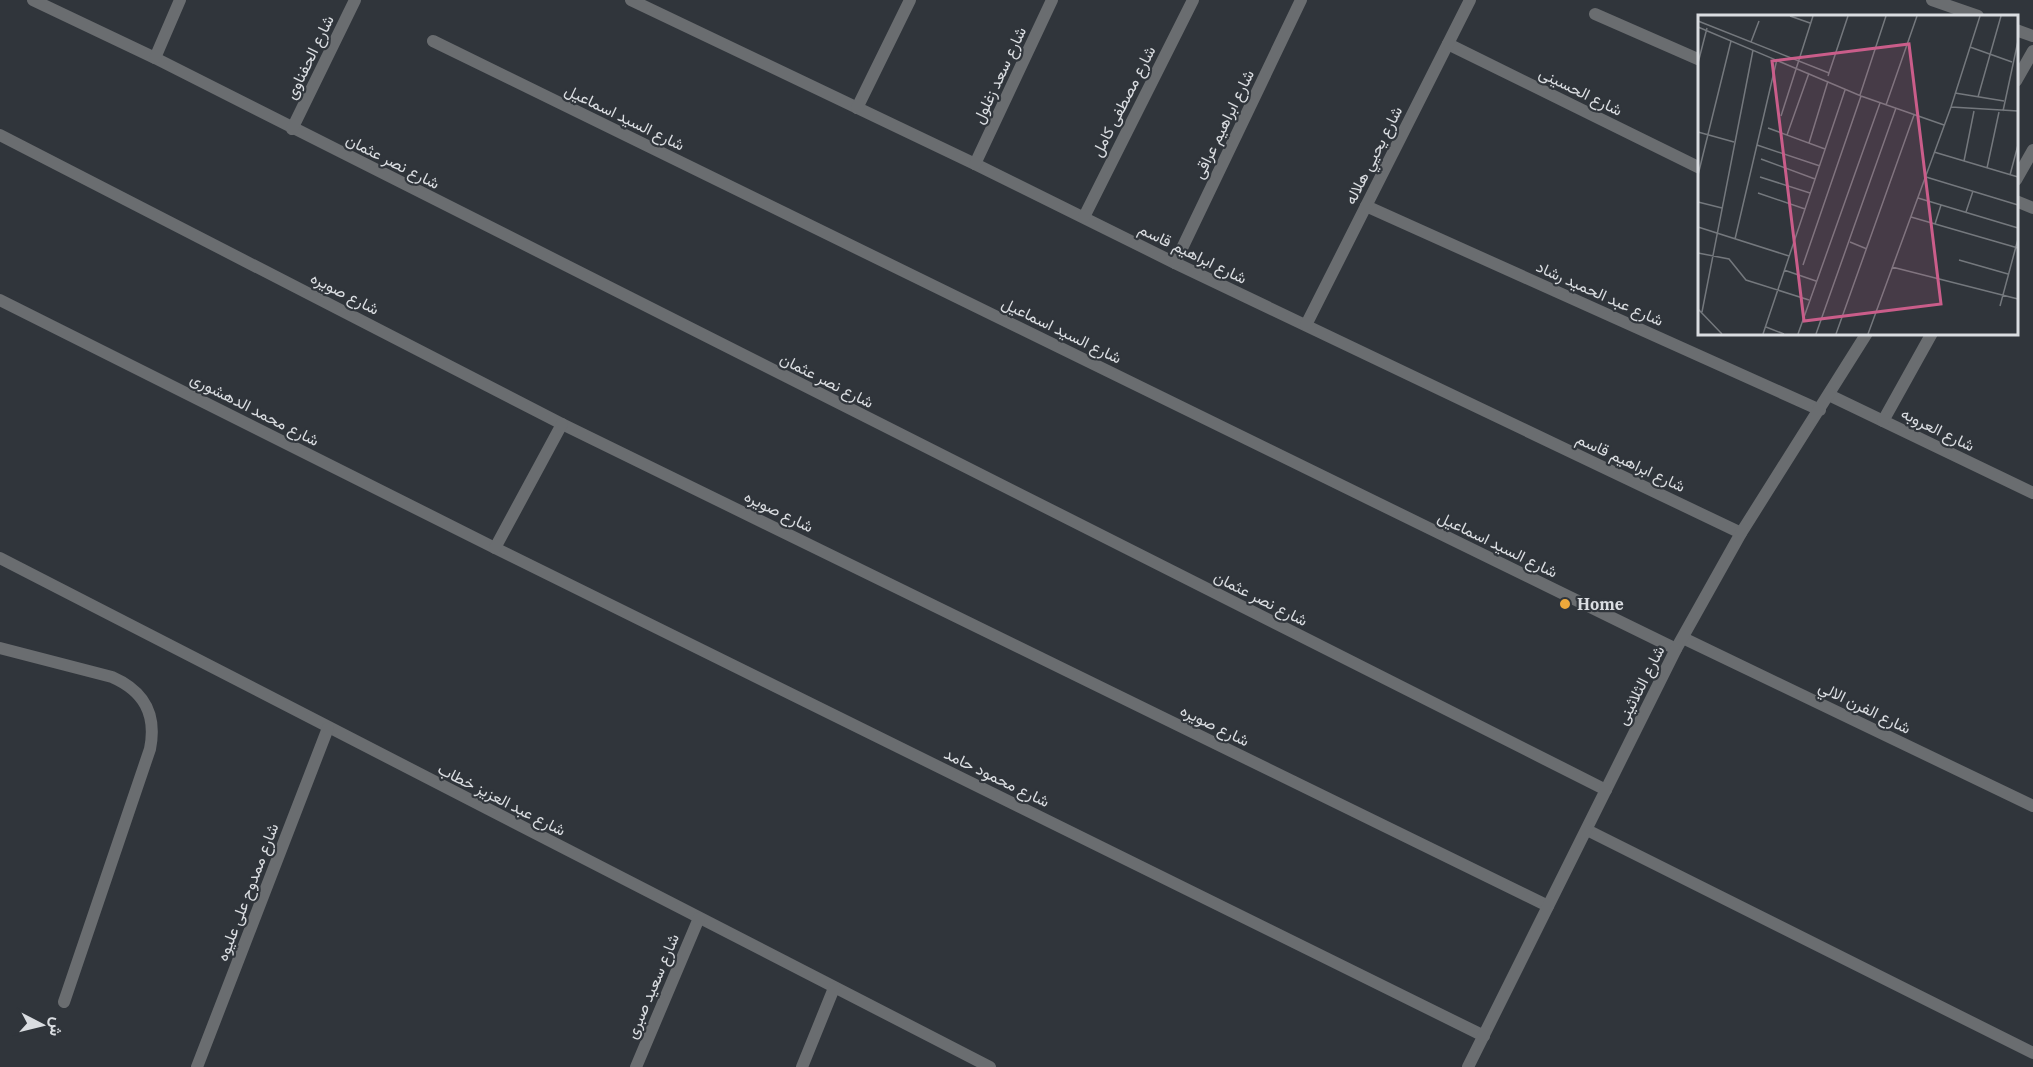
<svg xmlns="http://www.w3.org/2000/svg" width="2033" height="1067" font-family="'IBM Plex Serif',Vazirmatn,serif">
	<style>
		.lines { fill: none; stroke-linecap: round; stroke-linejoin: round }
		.service { stroke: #6a6d70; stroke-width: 12 }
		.minor { stroke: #6a6d70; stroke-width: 12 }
		.poi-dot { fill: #eda83b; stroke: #30353b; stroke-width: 2 }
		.labels { text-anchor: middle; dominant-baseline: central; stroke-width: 4.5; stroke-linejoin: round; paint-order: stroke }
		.street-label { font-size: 16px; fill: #dadde1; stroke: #30353b }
		.poi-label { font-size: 16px; font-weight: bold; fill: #dadde1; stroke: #30353b; text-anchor: start }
		.inset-road { fill: none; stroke: #74787d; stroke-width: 1.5 }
		.view { fill: #ca5d8a; fill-opacity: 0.15; stroke: #ca5d8a; stroke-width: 3 }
		.inset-edge { fill: none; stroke: #dadde1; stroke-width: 3 }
	</style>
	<rect width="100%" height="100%" fill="#30353b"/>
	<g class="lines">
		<path class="service" d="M0 648 112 677C144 691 157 714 150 749L64 1002"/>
		<g class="minor">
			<polyline points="33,0 155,58 1606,790"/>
			<polyline points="631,0 975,164 1175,263 1741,533"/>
			<polyline points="1932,0 1978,16"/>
			<polyline points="1595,14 1700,60"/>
			<polyline points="2016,30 2033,36"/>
			<polyline points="433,41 1676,649"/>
			<polyline points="1448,44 1700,168"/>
			<polyline points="155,58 180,0"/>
			<polyline points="2016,81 2033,51"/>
			<polyline points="857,108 910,0"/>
			<polyline points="292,129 355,0"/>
			<polyline points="0,135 562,424 1548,906"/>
			<polyline points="975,164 1052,0"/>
			<polyline points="2016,180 2033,150"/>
			<polyline points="2016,201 2033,208"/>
			<polyline points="1366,206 1820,410"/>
			<polyline points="1084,217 1193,0"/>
			<polyline points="1175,263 1301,0"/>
			<polyline points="0,300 495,548 1484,1036"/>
			<polyline points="1306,325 1470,0"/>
			<polyline points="1829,395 2033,493"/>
			<polyline points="1883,421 1932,333"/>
			<polyline points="495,548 562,424"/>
			<polyline points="0,558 990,1067"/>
			<polyline points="1683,638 2033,806"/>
			<polyline points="1587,830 2033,1053"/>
			<polyline points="197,1067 328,728"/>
			<polyline points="636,1067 699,918"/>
			<polyline points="802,1067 834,988"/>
			<polyline points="1468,1067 1676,649 1741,533 1867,333"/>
		</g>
	</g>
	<circle class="poi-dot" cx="1565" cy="604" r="6"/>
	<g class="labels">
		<g class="street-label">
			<text transform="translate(309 57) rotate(-64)">شارع الحفناوى</text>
			<text transform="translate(999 75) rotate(-65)">شارع سعد زغلول</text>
			<text transform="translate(1581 91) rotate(26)">شارع الحسينى</text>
			<text transform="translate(1123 101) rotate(-63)">شارع مصطفى كامل</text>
			<text transform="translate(625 117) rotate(26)">شارع السيد اسماعيل</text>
			<text transform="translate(1223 124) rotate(-64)">شارع ابراهيم عراقى</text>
			<text transform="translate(1373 155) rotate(-63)">شارع يحيي هلاله</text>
			<text transform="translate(393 161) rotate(27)">شارع نصر عثمان</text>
			<text transform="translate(1193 253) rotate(26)">شارع ابراهيم قاسم</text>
			<text transform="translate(345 293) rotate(27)">شارع صويره</text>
			<text transform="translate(1600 293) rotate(24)">شارع عبد الحميد رشاد</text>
			<text transform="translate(1062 330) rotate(26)">شارع السيد اسماعيل</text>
			<text transform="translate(827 380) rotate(27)">شارع نصر عثمان</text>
			<text transform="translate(255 409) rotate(27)">شارع محمد الدهشورى</text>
			<text transform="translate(1938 429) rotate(26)">شارع العروبه</text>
			<text transform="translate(1631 462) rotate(25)">شارع ابراهيم قاسم</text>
			<text transform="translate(779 511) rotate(26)">شارع صويره</text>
			<text transform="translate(1498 544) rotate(26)">شارع السيد اسماعيل</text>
			<text transform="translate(1261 598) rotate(27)">شارع نصر عثمان</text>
			<text transform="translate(1640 685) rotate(-63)">شارع الثلاثينى</text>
			<text transform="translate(1865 707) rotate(26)">شارع الفرن الالي</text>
			<text transform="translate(1215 725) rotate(26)">شارع صويره</text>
			<text transform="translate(997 777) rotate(26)">شارع محمود حامد</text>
			<text transform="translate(502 799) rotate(27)">شارع عبد العزيز خطاب</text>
			<text transform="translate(247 892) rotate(-69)">شارع ممدوح على عليوه</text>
			<text transform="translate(652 986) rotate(-67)">شارع سعيد صبرى</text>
		</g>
		<g class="poi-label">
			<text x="1577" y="604">Home</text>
		</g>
	</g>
	<g transform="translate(1698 15)">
		<rect width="320" height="320" fill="#30353b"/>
		<path class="inset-road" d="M92 1 112 8M0 6 131 58M0 12 163 81 246 110M53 27 61 6M272 32 314 47M0 48 9 13M130 61 150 1M257 78 306 86M162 80 188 1M280 82 303 1M188 90 219 1M253 92 320 96M305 96 320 26M83 101 115 1M70 113 127 134M0 117 36 127M89 120 111 58M111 128 130 66M59 130 122 151M236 137 320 162M63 144 117 164M266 146 276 96M289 153 301 97M0 160 33 26M312 160 320 130M62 162 112 178M228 162 320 190M60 178 107 194M220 183 320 213M0 187 24 193M268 197 275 176M213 202 320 233M237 209 243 190M0 212 91 241M37 224 79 44M152 227 169 234M0 238 31 244 48 265 111 285M261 245 310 259M105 250 163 81M194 252 320 284M86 255 118 266M302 291 320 224M0 294 24 319M4 297 55 35M68 312 86 319M65 319 147 75M100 319 182 88M118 319 198 93M138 319 216 100M170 319 253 92 282 1"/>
		<path class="view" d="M211 29 243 289 106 306 74 46Z"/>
		<rect width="320" height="320" class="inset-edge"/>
	</g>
	<g transform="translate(42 1025) rotate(97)" stroke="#30353b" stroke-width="4.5" paint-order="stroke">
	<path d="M0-4.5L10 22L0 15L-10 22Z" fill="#dadde1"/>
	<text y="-9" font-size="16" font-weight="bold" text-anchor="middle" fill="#dadde1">ش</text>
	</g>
</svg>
